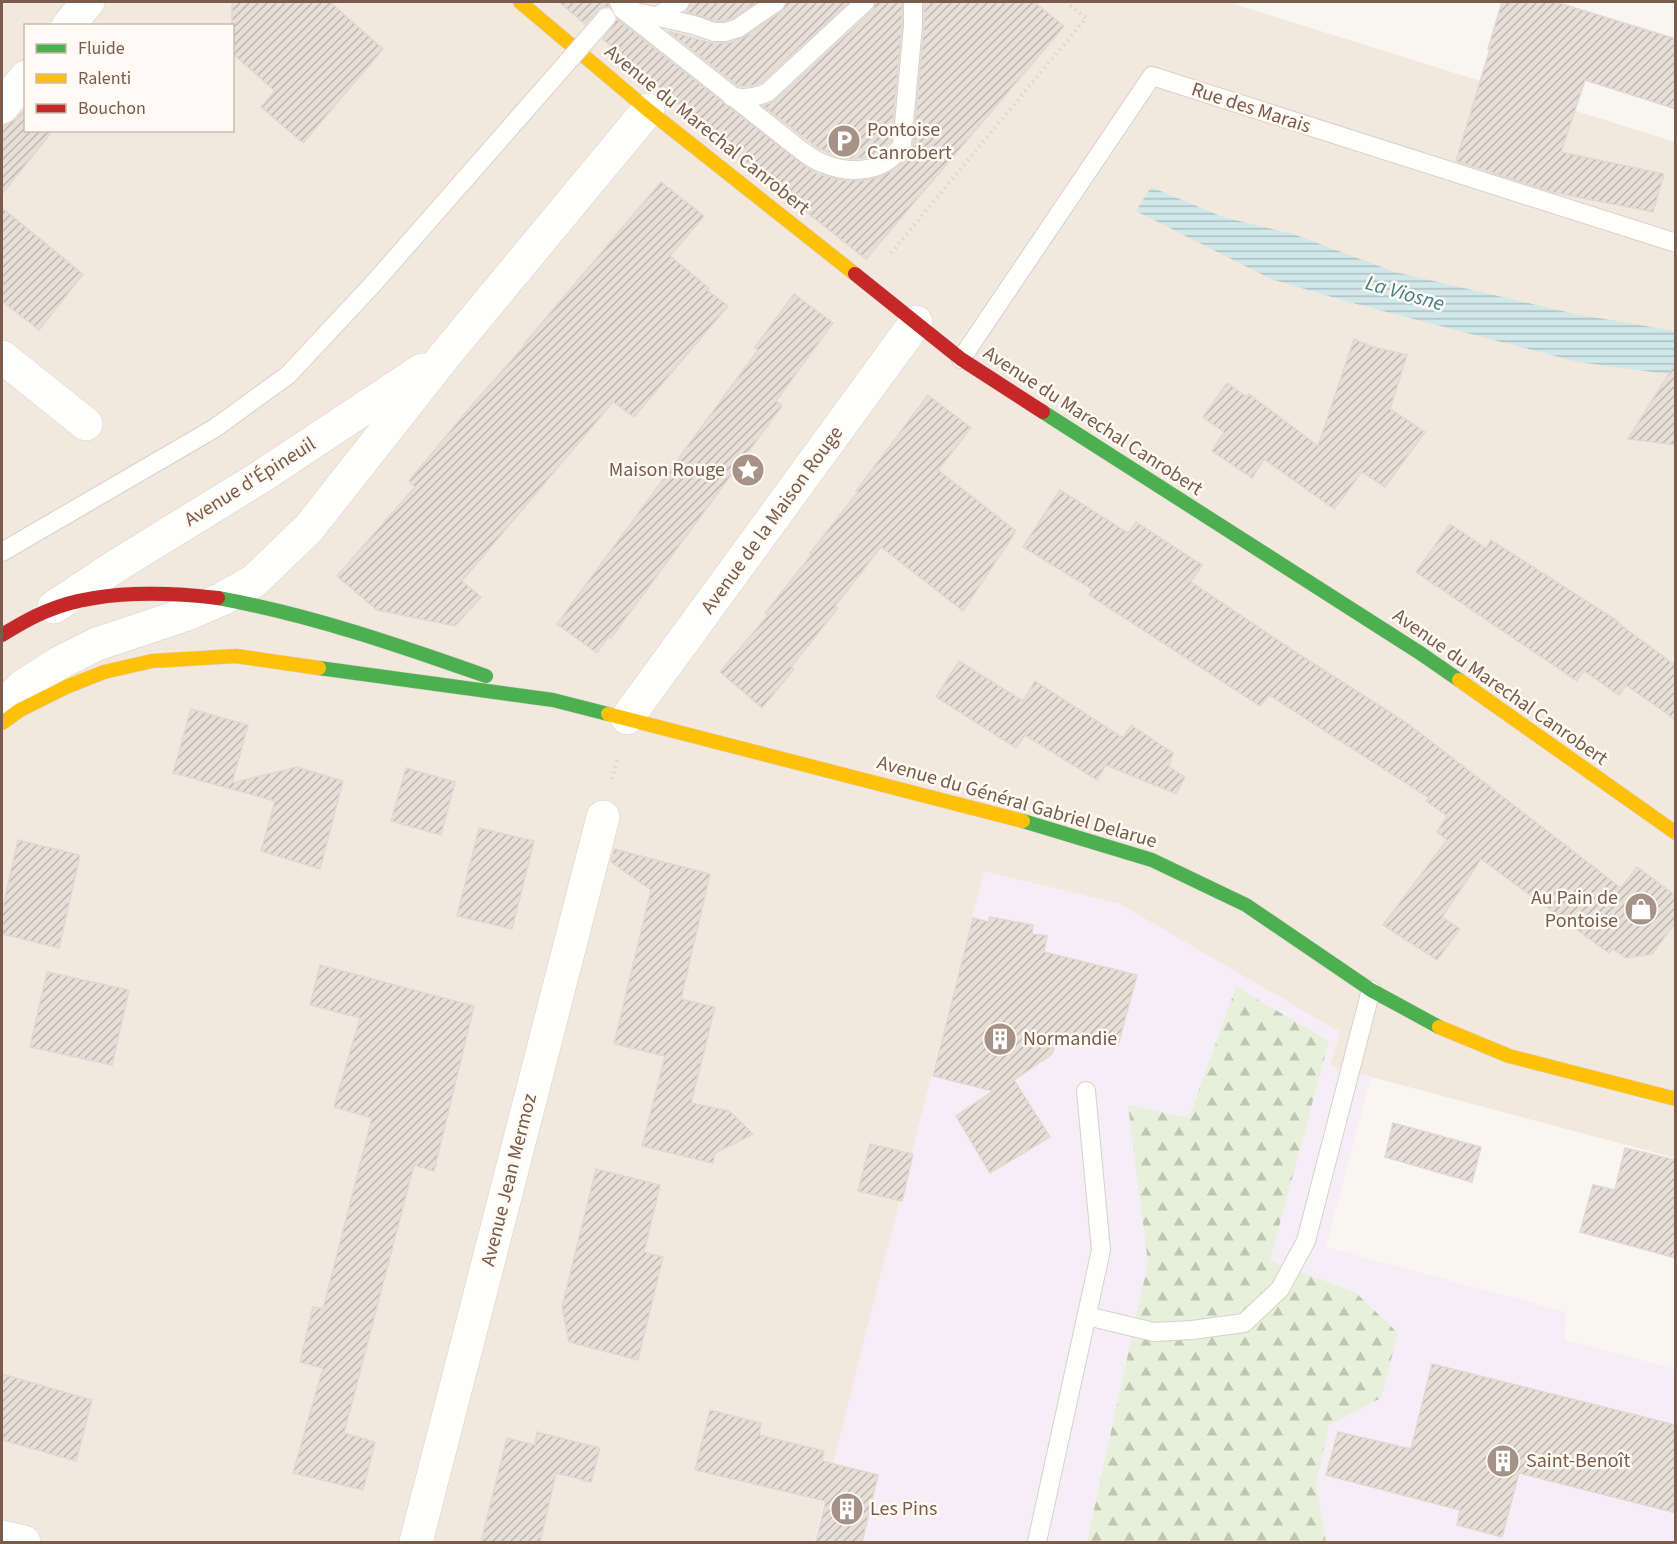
<svg xmlns="http://www.w3.org/2000/svg" width="1677" height="1544" font-family="'Source Sans 3',sans-serif">
	<style>
		.residential { fill: #f2e8de; fill-rule: evenodd }
		.education { fill: #f6eef6 }
		.forest { fill: url(#forest-firs) }
		.water { fill: url(#water-rules) }
		.building { fill: url(#building-hatch); stroke: #e2d8d2; stroke-width: 1.5 }
		.lines { fill: none; stroke-linecap: round; stroke-linejoin: round }
		.lane-casing { stroke: #d7d1cb; stroke-width: 20 }
		.street-casing { stroke: #d7d1cb; stroke-width: 34 }
		.fast-casing { stroke: #d9d2cb; stroke-width: 15 }
		.slow-casing { stroke: #d9d2cb; stroke-width: 15 }
		.jam-casing { stroke: #d9d2cb; stroke-width: 15 }
		.path { stroke: #dcd5d0; stroke-width: 4; stroke-dasharray: 1.5 4.5; stroke-linecap: butt }
		.lane { stroke: #fefefd; stroke-width: 18 }
		.street { stroke: #fefefd; stroke-width: 33 }
		.fast { stroke: #4caf50; stroke-width: 14 }
		.slow { stroke: #ffc107; stroke-width: 14 }
		.jam { stroke: #c62828; stroke-width: 14 }
		.lane-bridge-casing { stroke: #d7d1cb; stroke-width: 20; stroke-linecap: butt }
		.lane-bridge { stroke: #fefefd; stroke-width: 18 }
		.labels { text-anchor: middle; dominant-baseline: central; stroke-width: 5; stroke-linejoin: round; paint-order: stroke }
		.street-label { font-size: 20px; fill: #7a5c4d; stroke: #fffaf3 }
		.poi-label { font-size: 20px; fill: #7a5c4d; stroke: #fffaf3; text-anchor: start }
		.water-label { font-size: 21px; font-style: italic; fill: #437c86; stroke: #fffaf3 }
	</style>
	<defs>
		<pattern id="forest-firs" width="22" height="20" patternUnits="userSpaceOnUse" patternTransform="scale(1.5)"><rect width="22" height="20" fill="#e7f0db"/><path d="M5 1l3.5 6h-7zM16 11l3.5 6h-7z" fill="#c0c6b4"/></pattern>
		<pattern id="water-rules" width="6" height="5" patternUnits="userSpaceOnUse" patternTransform="scale(1.5)"><rect width="6" height="5" fill="#d0e8ea"/><path d="M0 2.5h6" fill="none" stroke="#aebfc0"/></pattern>
		<pattern id="building-hatch" width="6" height="6" patternUnits="userSpaceOnUse" patternTransform="scale(1.5)"><rect width="6" height="6" fill="#e6ded7"/><path d="M-1 1l2-2M0 6l6-6M5 7l2-2" fill="none" stroke="#bfb7b1"/></pattern>
	</defs>
	<rect width="100%" height="100%" fill="#f9f5f0"/>
	<path class="residential" d="M2 2H1228L1675 142V1158L1330 1066 817 1542H2ZM26 26H232V130H26Z"/>
	<polygon class="education" points="984,871 1120,904 1340,1032 1330,1066 1371,1077 1326,1247 1566,1312 1565,1340 1675,1369 1675,1542 814,1542 862,1347"/>
	<polygon class="forest" points="1236,987 1329,1041 1270,1260 1356,1293 1398,1333 1381,1398 1329,1425 1316,1485 1326,1542 1087,1542 1148,1263 1128,1105 1189,1118"/>
	<polygon class="water" points="1151,187 1223,217 1293,234 1395,272 1575,314 1675,331 1675,375 1578,362 1349,302 1271,279 1136,211"/>
	<g class="building">
		<polygon points="232,2 330,2 383,49 303,143 261,107 275,91 232,53"/>
		<polygon points="559,2 608,2 609,7 603,7 598,10 585,24"/>
		<polygon points="691,2 757,2 733,18 724,21 716,21 686,12"/>
		<polygon points="787,2 849,2 762,82 752,86 738,86 668,31 711,43 729,43 744,37 782,11"/>
		<polygon points="876,2 902,2 902,25 891,141 880,152 873,156 855,159 836,156 818,148 763,106 776,100 873,10"/>
		<polygon points="924,2 1034,2 1064,26 866,259 791,200 603,39 617,19 806,167 818,174 842,180 867,180 882,176 893,170 904,161 913,147 924,27"/>
		<polygon points="1502,2 1556,2 1676,39 1676,109 1585,80 1561,152 1664,174 1653,212 1552,192 1456,161 1490,49 1488,49"/>
		<polygon points="23,111 26,114 26,130 45,130 50,134 2,194 2,127 16,119"/>
		<polygon points="661,182 704,216 670,256 709,288 707,290 728,306 634,417 613,402 462,581 481,597 455,626 377,610 337,576 415,487 409,481 466,412 525,345 524,344"/>
		<polygon points="2,208 83,274 39,330 2,301"/>
		<polygon points="794,294 833,323 776,401 782,406 611,638 608,637 597,653 557,624 758,350 755,347"/>
		<polygon points="1354,339 1370,346 1407,355 1390,409 1425,432 1385,487 1362,472 1334,509 1264,459 1252,478 1212,451 1224,432 1203,417 1227,383 1247,397 1249,394 1318,446"/>
		<polygon points="1676,362 1676,445 1628,439"/>
		<polygon points="928,395 971,428 938,470 1016,531 963,611 881,547 835,606 838,608 791,667 794,669 762,708 720,672 768,615 765,613 812,554 810,553 858,492 856,491"/>
		<polygon points="1060,490 1128,533 1136,522 1202,565 1191,582 1294,651 1407,723 1621,888 1637,867 1676,896 1676,922 1652,954 1626,958 1613,949 1609,953 1481,859 1442,917 1460,929 1437,960 1383,925 1447,840 1437,832 1447,816 1426,801 1429,798 1269,695 1260,706 1089,595 1092,589 1023,547"/>
		<polygon points="1450,524 1486,548 1491,540 1619,622 1618,623 1676,666 1676,720 1626,685 1619,695 1584,671 1577,681 1416,572"/>
		<polygon points="959,661 1023,701 1035,681 1123,738 1131,725 1173,753 1169,767 1185,777 1176,794 1106,765 1097,780 1025,735 1016,748 936,697"/>
		<polygon points="191,709 248,725 232,783 297,767 343,781 320,869 261,851 275,801 173,773"/>
		<polygon points="406,768 455,782 441,835 391,821"/>
		<polygon points="479,828 534,841 512,929 457,916"/>
		<polygon points="18,840 80,855 59,948 2,934 2,911"/>
		<polygon points="614,849 710,874 681,999 715,1007 691,1103 729,1111 753,1134 715,1153 713,1163 642,1146 665,1056 614,1044 651,890 611,862"/>
		<polygon points="990,917 1033,925 1032,934 1047,936 1044,952 1137,975 1118,1045 1059,1032 1052,1054 1014,1080 1050,1137 990,1173 956,1116 993,1091 933,1076 973,918 988,922"/>
		<polygon points="320,965 474,1006 434,1171 414,1165 344,1433 375,1442 363,1490 293,1473 323,1368 300,1362 313,1307 323,1309 372,1118 334,1107 360,1018 310,1005"/>
		<polygon points="47,972 129,990 112,1065 30,1047"/>
		<polygon points="1393,1123 1481,1147 1472,1182 1385,1157"/>
		<polygon points="870,1144 913,1154 902,1201 858,1191"/>
		<polygon points="1625,1148 1676,1160 1676,1258 1580,1232 1593,1185 1615,1190"/>
		<polygon points="596,1169 660,1185 644,1252 663,1257 638,1360 569,1342 562,1307"/>
		<polygon points="1432,1364 1676,1425 1676,1513 1519,1473 1502,1537 1457,1525 1460,1510 1326,1475 1338,1432 1411,1449"/>
		<polygon points="2,1374 92,1400 76,1461 2,1440"/>
		<polygon points="710,1410 761,1423 759,1435 824,1451 822,1461 878,1475 862,1542 816,1542 826,1501 695,1470"/>
		<polygon points="537,1432 600,1448 591,1482 556,1473 540,1542 481,1542 507,1438 535,1445"/>
	</g>
	<g class="lines">
		<g class="lane-casing">
			<g id="lane">
				<path d="M619 2 622 9 802 151C808 155 815 161 822 163 851 175 885 173 902 145L913 26V2"/>
				<polyline points="627,10 694,25 714,32 726,32 738,28 776,2"/>
				<polyline points="656,17 680,2"/>
				<path d="M732 97C746 99 755 98 768 92L865 2"/>
				<polyline points="961,359 1152,76 1676,243"/>
				<polyline points="2,552 215,428 288,375 373,284 466,178"/>
				<polyline points="1087,1316 1154,1332 1192,1330 1244,1323 1280,1289 1306,1241 1371,990"/>
				<polyline points="1037,1542 1101,1250 1086,1091"/>
			</g>
		</g>
		<g class="street-casing">
			<g id="street">
				<polyline points="68,26 88,2"/>
				<polyline points="2,107 26,77"/>
				<polyline points="2,357 86,424"/>
				<polyline points="54,607 116,566 262,476 422,370"/>
				<polyline points="2,707 23,686 61,662 97,644 190,613 222,599 254,581 309,528 446,354 648,110"/>
				<polyline points="627,718 916,322"/>
				<polyline points="2,1537 24,1542"/>
				<polyline points="416,1542 603,817"/>
			</g>
		</g>
		<g class="fast-casing">
			<g id="fast">
				<polyline points="1043,412 1420,653 1459,680"/>
				<path d="M218 598C311 615 398 645 486 676"/>
				<polyline points="319,668 553,700 608,714"/>
				<polyline points="1023,821 1152,860 1246,905 1371,990 1439,1027"/>
			</g>
		</g>
		<g class="slow-casing">
			<g id="slow">
				<polyline points="520,2 648,110 855,274"/>
				<polyline points="1459,680 1676,833"/>
				<polyline points="608,714 1023,821"/>
				<polyline points="2,723 20,710 66,687 104,672 152,661 236,656 319,668"/>
				<polyline points="1439,1027 1509,1056 1676,1099"/>
			</g>
		</g>
		<g class="jam-casing">
			<g id="jam">
				<polyline points="855,274 961,359 1043,412"/>
				<path d="M2 635C17 626 31 617 47 611 97 590 166 592 218 598"/>
			</g>
		</g>
		<g class="path">
			<polyline points="891,253 1086,18 1066,2"/>
			<polyline points="612,779 618,757"/>
		</g>
		<use href="#lane" class="lane"/>
		<use href="#street" class="street"/>
		<use href="#fast" class="fast"/>
		<use href="#slow" class="slow"/>
		<use href="#jam" class="jam"/>
		<g class="lane-bridge-casing">
			<polyline id="lane-bridge" points="466,178 606,18"/>
		</g>
		<use href="#lane-bridge" class="lane-bridge"/>
	</g>
	<defs>
		<g id="parking-disc" transform="scale(1.725)"><circle r="9.5" fill="#a69286" stroke="#fffaf3"/><path d="M-3.5-5.5H1a3.5 3.5 0 0 1 0 7H-1V5.5H-3.5ZM-1-3.4V-.6H.8a1.4 1.4 0 0 0 0-2.8Z" fill="#fff"/></g>
		<g id="sight-disc" transform="scale(1.725)"><circle r="9.5" fill="#a69286" stroke="#fffaf3"/><path d="M0-6L1.8-2.2L6-1.7L2.9 1.2L3.7 5.4L0 3.3L-3.7 5.4L-2.9 1.2L-6-1.7L-1.8-2.2Z" fill="#fff"/></g>
		<g id="shop-disc" transform="scale(1.725)"><circle r="9.5" fill="#a69286" stroke="#fffaf3"/><path d="M-5-2.5h2.3a2.7 3.5 0 0 1 5.4 0H5L5.5 6h-11ZM-1.5-2.5h3a1.5 2.3 0 0 0-3 0Z" fill="#fff"/></g>
		<g id="building-disc" transform="scale(1.725)"><circle r="9.5" fill="#a69286" stroke="#fffaf3"/><path d="M-4-6H4V6H1V3H-1V6H-4ZM-2.5-4.3h1.7v1.8h-1.7ZM.8-4.3h1.7v1.8H.8ZM-2.5-1h1.7V.8h-1.7ZM.8-1h1.7V.8H.8Z" fill="#fff"/></g>
	</defs>
	<g fill-rule="evenodd">
		<use href="#parking-disc" x="844" y="141"/>
		<use href="#sight-disc" x="748" y="470"/>
		<use href="#shop-disc" x="1641" y="909"/>
		<use href="#building-disc" x="1000" y="1039"/>
		<use href="#building-disc" x="1503" y="1461"/>
		<use href="#building-disc" x="847" y="1509"/>
	</g>
	<g class="labels">
		<g class="street-label">
			<text transform="translate(1251 108) rotate(18)">Rue des Marais</text>
			<text transform="translate(707 130) rotate(39)">Avenue du Marechal Canrobert</text>
			<text transform="translate(1093 421) rotate(33)">Avenue du Marechal Canrobert</text>
			<text transform="translate(250 482) rotate(-32)">Avenue d'Épineuil</text>
			<text transform="translate(772 520) rotate(-54)">Avenue de la Maison Rouge</text>
			<text transform="translate(1500 687) rotate(35)">Avenue du Marechal Canrobert</text>
			<text transform="translate(1017 802) rotate(16)">Avenue du Général Gabriel Delarue</text>
			<text transform="translate(509 1180) rotate(-76)">Avenue Jean Mermoz</text>
		</g>
		<g class="poi-label">
			<text x="867" y="130">Pontoise<tspan x="867" dy="23">Canrobert</tspan></text>
			<text x="725" y="470" text-anchor="end">Maison Rouge</text>
			<text x="1618" y="898" text-anchor="end">Au Pain de<tspan x="1618" dy="23">Pontoise</tspan></text>
			<text x="1023" y="1039">Normandie</text>
			<text x="1526" y="1461">Saint-Benoît</text>
			<text x="870" y="1509">Les Pins</text>
		</g>
		<g class="water-label">
			<text transform="translate(1405 293) rotate(16)">La Viosne</text>
		</g>
	</g>
	<rect width="1677" height="1544" fill="none" stroke="#7a5c4d" stroke-width="6"/>
	<rect x="24" y="24" width="210" height="108" fill="#fffaf3" stroke="#cabbb1" stroke-width="1.5"/>
	<rect x="36" y="44" width="30" height="9" fill="#4caf50" stroke="#cabbb1" stroke-width="1.5"/>
	<text x="78" y="54" font-size="18" fill="#7a5c4d">Fluide</text>
	<rect x="36" y="74" width="30" height="9" fill="#ffc107" stroke="#cabbb1" stroke-width="1.5"/>
	<text x="78" y="84" font-size="18" fill="#7a5c4d">Ralenti</text>
	<rect x="36" y="104" width="30" height="9" fill="#c62828" stroke="#cabbb1" stroke-width="1.5"/>
	<text x="78" y="114" font-size="18" fill="#7a5c4d">Bouchon</text>
</svg>
